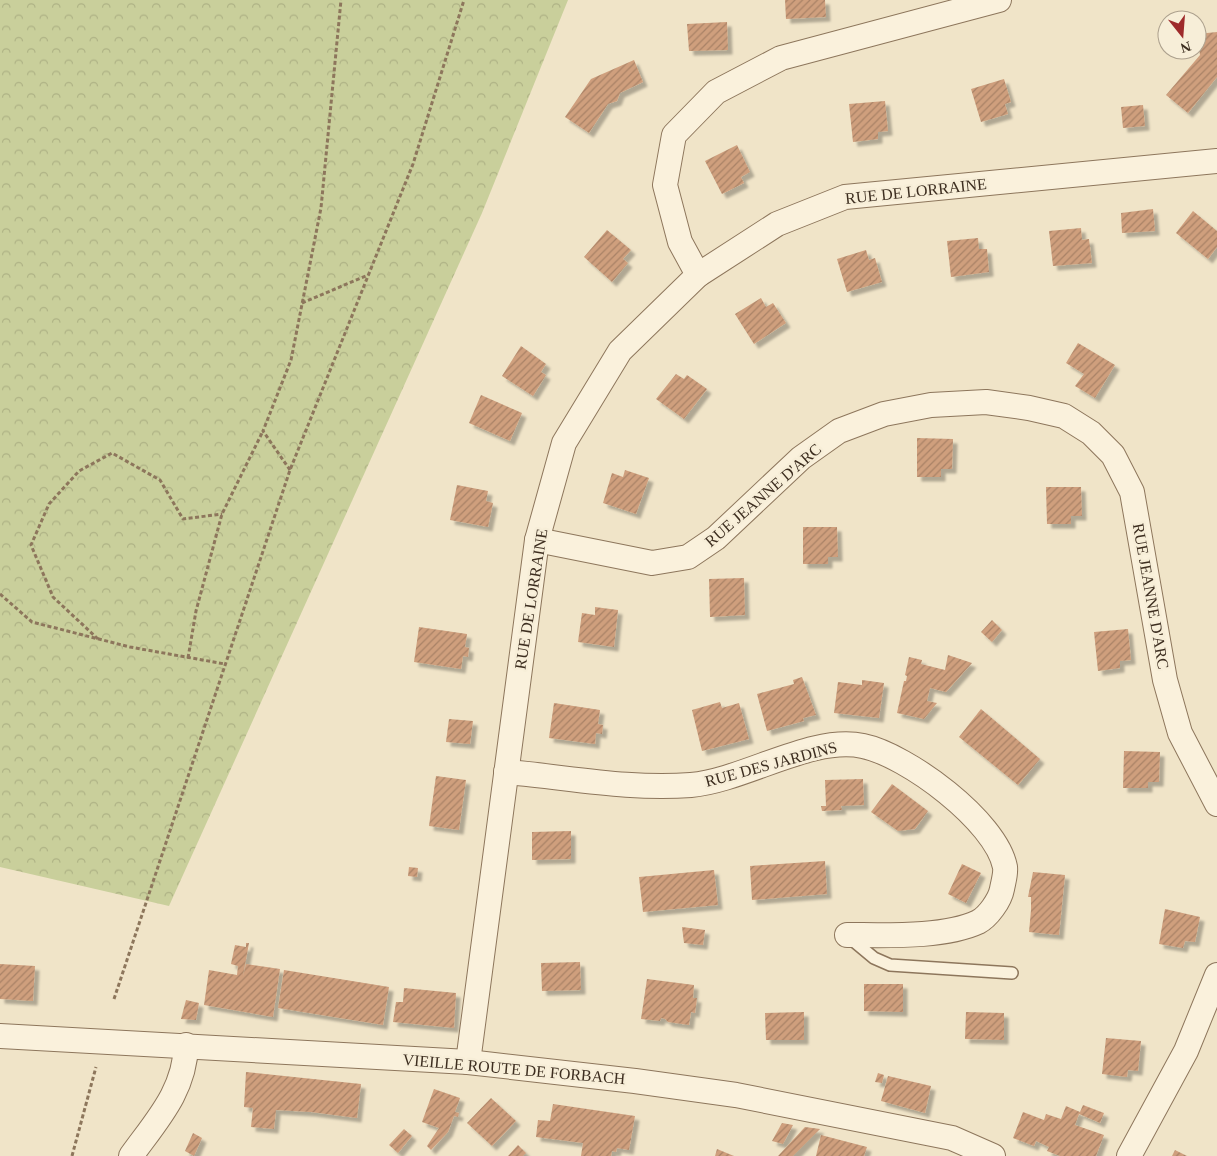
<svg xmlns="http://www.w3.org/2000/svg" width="1217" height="1156" font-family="'Times New Roman',serif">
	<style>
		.forest { fill: url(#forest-crowns) }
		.building { fill: url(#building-hatch); filter: url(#shadow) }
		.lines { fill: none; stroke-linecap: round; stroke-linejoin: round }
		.service-casing { stroke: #8d765c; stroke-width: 14 }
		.minor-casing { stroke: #8d765c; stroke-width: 26 }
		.path { stroke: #8d765c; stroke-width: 3; stroke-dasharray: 4 2.5; stroke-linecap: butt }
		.service { stroke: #faf1dc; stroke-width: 11 }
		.minor { stroke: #faf1dc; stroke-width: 24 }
		.labels { text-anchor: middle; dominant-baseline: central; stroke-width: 5; stroke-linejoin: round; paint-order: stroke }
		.street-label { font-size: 16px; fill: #3d2e20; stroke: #f7eed8 }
	</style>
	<defs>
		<pattern id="forest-crowns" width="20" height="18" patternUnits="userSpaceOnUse" patternTransform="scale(1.25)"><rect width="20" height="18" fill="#c9cf9b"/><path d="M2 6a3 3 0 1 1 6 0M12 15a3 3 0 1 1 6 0" fill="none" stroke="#aeb285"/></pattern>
		<pattern id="building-hatch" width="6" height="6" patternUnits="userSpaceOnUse" patternTransform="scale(1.25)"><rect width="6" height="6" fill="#cf9f7d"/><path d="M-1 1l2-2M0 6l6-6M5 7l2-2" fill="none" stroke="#a98266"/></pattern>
		<filter id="shadow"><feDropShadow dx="4.5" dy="4.5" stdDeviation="1" flood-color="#0004"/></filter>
	</defs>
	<rect width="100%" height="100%" fill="#f0e4c8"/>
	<polygon class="forest" points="0,0 568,0 482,213 169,906 0,867"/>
	<g class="building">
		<polygon points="785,0 825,0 826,17 786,19"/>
		<polygon points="727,22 728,50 689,51 687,24"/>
		<polygon points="1217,32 1217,77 1188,113 1166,95 1200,55 1199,48 1197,48 1197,34"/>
		<polygon points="634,60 643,82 620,93 617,101 608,104 589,133 565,117 591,79"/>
		<polygon points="1004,79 1011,102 1005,104 1008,114 981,122 971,89"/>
		<polygon points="885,101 888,131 878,132 878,139 853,142 849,104"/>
		<polygon points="1143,105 1145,126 1123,128 1121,107"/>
		<polygon points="737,145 750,172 741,177 744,183 722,194 705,161"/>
		<polygon points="1153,209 1155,231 1122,233 1121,213"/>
		<polygon points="1193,211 1217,231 1217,247 1208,259 1176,233"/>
		<polygon points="1081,228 1082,240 1089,239 1092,263 1053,266 1049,231"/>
		<polygon points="607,230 631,250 623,259 628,263 612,282 584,257"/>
		<polygon points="978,238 979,249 987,249 989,272 951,277 947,241"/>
		<polygon points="866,250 869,260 875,258 882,282 847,292 837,259"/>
		<polygon points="761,298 766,307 773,303 786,323 754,344 735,314"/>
		<polygon points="1078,343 1115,365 1095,398 1075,386 1084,374 1066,363"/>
		<polygon points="521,346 546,364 541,372 546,375 533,396 502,376"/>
		<polygon points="676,374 684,379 687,375 707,389 684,419 656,399"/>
		<polygon points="481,395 522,413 510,441 469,423"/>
		<polygon points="917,438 953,439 952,469 941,469 941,477 917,477"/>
		<polygon points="625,470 649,478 636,514 603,503 612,473 623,477"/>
		<polygon points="457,485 488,491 486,501 493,503 488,527 450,520"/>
		<polygon points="1046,487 1081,487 1082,516 1071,516 1071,524 1047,524"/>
		<polygon points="803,527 837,527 838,557 828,557 828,564 803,564"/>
		<polygon points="744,578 745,615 710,617 709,579"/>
		<polygon points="595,607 618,610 614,647 578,642 582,613 595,615"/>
		<polygon points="992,620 1002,630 992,642 981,632"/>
		<polygon points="419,627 467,634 465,647 469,648 468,657 463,656 461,669 414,662"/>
		<polygon points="1128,629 1131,660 1120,661 1120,668 1098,671 1094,632"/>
		<polygon points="948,655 972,663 946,692 930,688 927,701 937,703 924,719 897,713 904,681 906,681 907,676 905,675 909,657 922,660 921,664 945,670"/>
		<polygon points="802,677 816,715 803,718 804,721 767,731 757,694 794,684 793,680"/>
		<polygon points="862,680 884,683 879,718 834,713 838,682 862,685"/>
		<polygon points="720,702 722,708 739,703 749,739 702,751 692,710"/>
		<polygon points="554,703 600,710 598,724 603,725 602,734 596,733 595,744 549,738"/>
		<polygon points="981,709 1040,759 1018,785 959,737"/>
		<polygon points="449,719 473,721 470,744 446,742"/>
		<polygon points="1124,751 1160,752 1159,782 1148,782 1148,788 1123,788"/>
		<polygon points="436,776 466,780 459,830 429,826"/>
		<polygon points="863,779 864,805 841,806 842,810 822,811 821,806 826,806 825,780"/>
		<polygon points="892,784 928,811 915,829 898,831 871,812"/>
		<polygon points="571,831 571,859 532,860 532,832"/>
		<polygon points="825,861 827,894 752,900 750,866"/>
		<polygon points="962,864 981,873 966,903 948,894"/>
		<polygon points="409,867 418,868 417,877 408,876"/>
		<polygon points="714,870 718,905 643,912 639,877"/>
		<polygon points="1033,872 1065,875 1059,935 1029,932 1031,910 1031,897 1028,897"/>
		<polygon points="1165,909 1200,917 1195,942 1185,941 1183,948 1159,944"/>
		<polygon points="682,927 705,930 703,945 684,943"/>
		<polygon points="246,943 249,943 243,976 246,964 280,969 273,1017 204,1005 209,970 237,975 238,966 231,964 235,945 246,947"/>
		<polygon points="580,962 581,990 542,991 541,963"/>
		<polygon points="0,964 35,966 33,1001 0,999"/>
		<polygon points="284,970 389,987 383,1025 278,1008"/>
		<polygon points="647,979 694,985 693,998 697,998 695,1013 691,1012 689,1025 668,1022 665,1019 661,1018 660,1021 641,1019"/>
		<polygon points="864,984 903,984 903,1012 864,1011"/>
		<polygon points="404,988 456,993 454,1028 393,1022 396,1002 403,1002"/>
		<polygon points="186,1000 199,1003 196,1020 181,1019"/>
		<polygon points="804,1012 804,1040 766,1040 765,1013"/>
		<polygon points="966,1012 1004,1013 1004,1040 965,1039"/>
		<polygon points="1106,1038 1141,1041 1138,1071 1128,1070 1127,1077 1102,1074"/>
		<polygon points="246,1072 361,1084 357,1118 311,1112 276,1110 274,1129 251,1127 253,1108 244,1107"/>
		<polygon points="878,1073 884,1075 882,1083 875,1082"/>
		<polygon points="888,1076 931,1086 925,1113 881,1101"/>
		<polygon points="434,1089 460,1098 455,1112 459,1113 458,1117 454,1116 448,1132 431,1150 427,1146 439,1128 422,1122"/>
		<polygon points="491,1098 516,1121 492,1146 467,1123"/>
		<polygon points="553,1104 635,1116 629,1150 617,1148 616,1152 612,1151 611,1156 581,1156 583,1143 536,1137 538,1120 550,1121"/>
		<polygon points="1083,1105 1104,1113 1100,1123 1079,1114 1075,1125 1104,1135 1096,1156 1060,1156 1047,1151 1049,1147 1036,1141 1034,1146 1013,1138 1023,1112 1044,1120 1046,1114 1061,1119 1066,1106 1080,1112"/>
		<polygon points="782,1123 793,1125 783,1144 772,1141"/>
		<polygon points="805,1127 820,1129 793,1156 778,1156"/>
		<polygon points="404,1129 412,1136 398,1153 389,1145"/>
		<polygon points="193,1133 202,1138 194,1156 185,1151"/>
		<polygon points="821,1135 867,1147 864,1156 816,1156"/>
		<polygon points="518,1145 526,1153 523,1156 508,1156"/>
		<polygon points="717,1149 734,1156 715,1156"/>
		<polygon points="1175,1150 1187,1156 1172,1156"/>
	</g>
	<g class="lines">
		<g class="service-casing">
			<polyline id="service" points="850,938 874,958 890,965 1012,973"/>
		</g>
		<g class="minor-casing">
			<g id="minor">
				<polyline points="698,275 680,242 665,185 674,135 716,92 781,58 999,0"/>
				<polyline points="537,540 652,563 688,557 716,538 801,458 839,431 884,414 931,405 986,402 1029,408 1064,416 1091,433 1113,455 1132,492 1165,680 1180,733 1217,804"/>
				<path d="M506 772C567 777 629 790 691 785 745 780 812 735 863 746 907 755 996 821 1005 867 1006 874 1003 883 1002 889 1000 900 988 917 978 922 944 938 884 935 847 935"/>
				<polyline points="0,1036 468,1062 635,1081 736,1095 952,1138 993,1156"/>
				<polyline points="468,1062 537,540 564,443 620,351 698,275 777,224 845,197 1217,161"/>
				<path d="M131 1156C156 1121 185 1091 186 1045"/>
				<polyline points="1129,1156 1186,1051 1217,975"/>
			</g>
		</g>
		<g class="path">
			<polyline points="302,303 368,275"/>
			<polyline points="290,470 263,431 291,360 321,208 341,0"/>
			<polyline points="0,594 32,622 130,647 225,664"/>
			<polyline points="98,639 53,597 31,545 49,504 79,471 112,453 160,480 183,519 222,514"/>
			<polyline points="188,658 196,611 222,514 263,431"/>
			<polyline points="114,999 290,470 413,164 464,0"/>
			<polyline points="72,1156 96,1067"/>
		</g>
		<use href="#service" class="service"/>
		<use href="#minor" class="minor"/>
	</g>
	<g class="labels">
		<g class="street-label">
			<text transform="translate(916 191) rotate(-6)">RUE DE LORRAINE</text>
			<text transform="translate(763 495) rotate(-41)">RUE JEANNE D'ARC</text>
			<text transform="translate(1151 596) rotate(80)">RUE JEANNE D'ARC</text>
			<text transform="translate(531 599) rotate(-81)">RUE DE LORRAINE</text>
			<text transform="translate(771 764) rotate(-15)">RUE DES JARDINS</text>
			<text transform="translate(514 1069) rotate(5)">VIEILLE ROUTE DE FORBACH</text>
		</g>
	</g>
	<g transform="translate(1182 35) rotate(163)"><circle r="24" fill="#f7eed8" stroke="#ada18e"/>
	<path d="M0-4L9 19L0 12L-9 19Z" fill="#9e2a2b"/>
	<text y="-8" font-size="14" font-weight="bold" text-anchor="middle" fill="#3d2e20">N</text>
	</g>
</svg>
